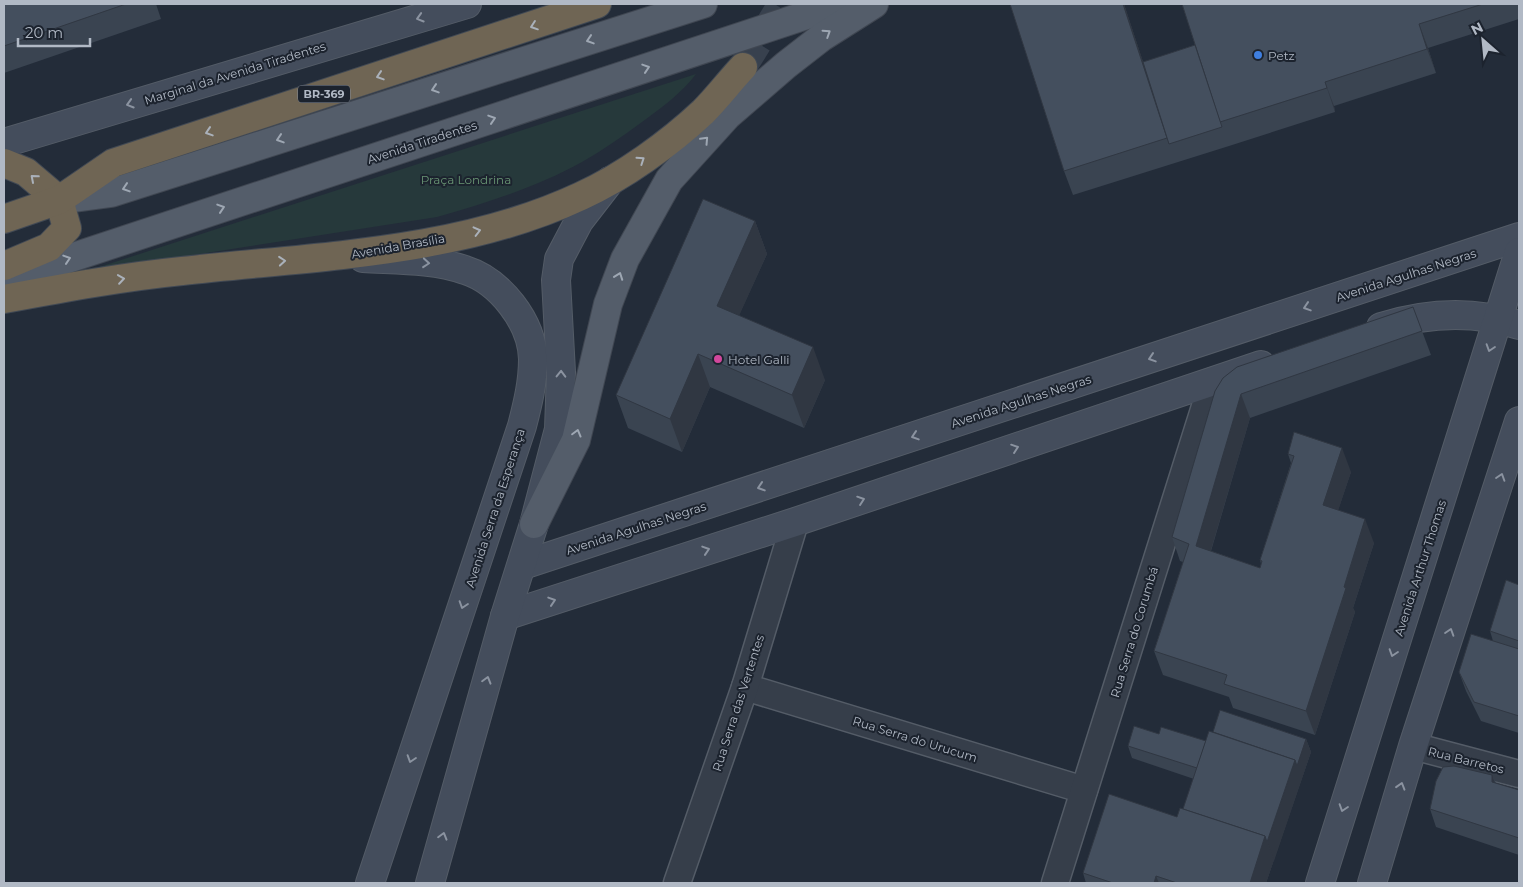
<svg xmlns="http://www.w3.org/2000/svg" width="1523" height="887" font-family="Montserrat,sans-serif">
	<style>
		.green { fill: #26393b }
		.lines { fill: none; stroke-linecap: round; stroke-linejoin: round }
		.highway-tunnel { stroke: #38414e; stroke-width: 28; stroke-dasharray: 28 14; stroke-linecap: butt }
		.street-casing { stroke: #545c67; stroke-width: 29 }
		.secondary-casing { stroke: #545c67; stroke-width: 30 }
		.primary-casing { stroke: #404752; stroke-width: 30 }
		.highway-casing { stroke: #414954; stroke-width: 30 }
		.street { stroke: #363e4a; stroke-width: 26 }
		.secondary { stroke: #444d5c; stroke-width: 28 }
		.primary { stroke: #545d6a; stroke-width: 28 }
		.highway { stroke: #6f6554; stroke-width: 28 }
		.wall { fill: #3a4451 }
		.shaded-wall { fill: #303742 }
		.building { fill: #444f5e; stroke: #303742 }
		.oneway { stroke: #8b93a0 }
		.oneway2 { stroke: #aab1ba }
		.oneway3 { stroke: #9ea7b3 }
		.shop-dot { fill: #3f7fe0; stroke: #1c232e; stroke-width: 2 }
		.hotel-dot { fill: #d1479c; stroke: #1c232e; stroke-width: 2 }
		.labels { text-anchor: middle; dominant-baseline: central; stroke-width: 4; stroke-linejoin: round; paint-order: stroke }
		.shield { fill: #1c232e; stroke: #848c98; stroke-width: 1 }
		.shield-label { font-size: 11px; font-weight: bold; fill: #b1b9c5 }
		.poi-label { font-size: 12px; fill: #b1b9c5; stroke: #1c232e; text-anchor: start }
		.street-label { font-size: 12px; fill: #b1b9c5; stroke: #1c232e }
		.park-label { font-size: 12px; fill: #699574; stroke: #1c232e }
	</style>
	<rect width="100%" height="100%" fill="#232c39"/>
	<path class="green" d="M696 74C682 93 661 108 642 122 623 136 603 150 582 162 537 187 486 203 437 217L84 272Z"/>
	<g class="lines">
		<polyline class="highway-tunnel" points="743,67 782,4"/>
		<g class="street-casing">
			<g id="street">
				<polyline points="745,687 1084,790"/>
				<polyline points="1413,746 1519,774"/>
				<polyline points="677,883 745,687 795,522"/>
				<polyline points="1055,883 1213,381"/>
			</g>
		</g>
		<g class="secondary-casing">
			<g id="secondary">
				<polyline points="4,143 467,4"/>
				<path d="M363 258C396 260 433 259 465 270 500 281 532 322 533 359 533 382 528 403 522 426L370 883"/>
				<path d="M1381 327C1426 313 1473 310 1519 325"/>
				<polyline points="523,565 1519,237"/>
				<polyline points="505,616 795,522 1261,365"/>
				<polyline points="430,883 505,616 534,524 559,429 561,372 556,280 559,259 579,221 610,181"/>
				<polyline points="1320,883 1519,252"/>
				<polyline points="1372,883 1413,746 1519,421"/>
			</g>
		</g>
		<g class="primary-casing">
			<g id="primary">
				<polyline points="59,200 111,193 703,4"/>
				<polyline points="4,280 840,4"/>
				<polyline points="534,524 576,440 608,304 625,259 669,180 727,116 786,65 822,37 874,4"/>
			</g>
		</g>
		<g class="highway-casing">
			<g id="highway">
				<polyline points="4,163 26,172 59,200 67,228 49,247 4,266"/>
				<polyline points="4,219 59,200 113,163 597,4"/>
				<path d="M4 299C63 288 122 277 182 271 315 256 457 254 581 196 623 177 670 143 703 112 717 98 729 82 743 67"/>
			</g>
		</g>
		<use href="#street" class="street"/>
		<use href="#secondary" class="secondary"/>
		<use href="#primary" class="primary"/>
		<use href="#highway" class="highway"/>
	</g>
	<g class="wall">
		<polygon points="4,4 156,4 161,19 4,73"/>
		<polygon points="1010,4 1124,4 1143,62 1195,45 1182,4 1519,4 1519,19 1428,48 1436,73 1334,106 1335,112 1229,146 1228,143 1229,146 1073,195 1064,171"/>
		<polygon points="755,221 767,254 739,315 825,380 804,428 710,387 682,452 628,428 616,395"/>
		<polygon points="1413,307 1431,355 1250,418 1211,551 1260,568 1261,564 1260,560 1291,463 1288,454 1351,472 1338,510 1374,543 1353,608 1355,612 1315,735 1233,708 1229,697 1163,675 1154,651 1183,562 1180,561 1172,537 1215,391"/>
		<polygon points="1519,585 1519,733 1481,721 1466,691 1459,672 1493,641 1490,631"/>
		<polygon points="1213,732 1306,739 1311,752 1266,883 1086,883 1083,873 1177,817 1183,809 1194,779 1132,758 1128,746 1159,734 1206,741"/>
		<polygon points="1492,775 1496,783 1519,790 1519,855 1436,827 1430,809"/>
	</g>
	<g class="shaded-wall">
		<polygon points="1123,4 1124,4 1170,144 1169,144"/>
		<polygon points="1419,24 1428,48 1436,73 1427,49"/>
		<polygon points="1325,82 1334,106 1335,112"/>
		<polygon points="755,221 767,254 729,338 717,306"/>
		<polygon points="813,347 825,380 804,428 792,395"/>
		<polygon points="698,354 710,387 682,452 670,419"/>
		<polygon points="1241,394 1250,418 1205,570 1196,546"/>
		<polygon points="1342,448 1351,472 1332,529 1323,505"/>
		<polygon points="1365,519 1374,543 1353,608 1355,612 1315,735 1306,711"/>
		<polygon points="1306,739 1311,752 1274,861 1267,842 1295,760"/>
		<polygon points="1492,775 1499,793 1492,782"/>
		<polygon points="1265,836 1274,860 1266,883 1250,883"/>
		<polygon points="1156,876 1159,883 1154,883"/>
	</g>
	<g class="building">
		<polygon points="4,4 126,4 4,46"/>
		<polygon points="1010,4 1123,4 1167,138 1064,171"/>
		<polygon points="1182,4 1483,4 1419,24 1427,49 1325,82 1327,88 1220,122"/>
		<polygon points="1195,45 1222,127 1169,144 1143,62"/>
		<polygon points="703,199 755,221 717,306 813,347 792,395 698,354 670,419 616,395"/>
		<polygon points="1413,307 1422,331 1241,394 1196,546 1260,568 1262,561 1260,560 1294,456 1288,454 1294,432 1342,448 1323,505 1365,519 1344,587 1346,588 1306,711 1224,684 1227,675 1154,651 1189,544 1172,537 1215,391 1223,378 1237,367"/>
		<polygon points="1506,580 1519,585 1519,641 1490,631"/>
		<polygon points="1471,634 1519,649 1519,716 1474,702 1459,672"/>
		<polygon points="1220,710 1306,739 1297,766 1295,760 1213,732"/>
		<polygon points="1134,726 1159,734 1161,727 1206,741 1197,768 1128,746"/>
		<polygon points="1209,731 1295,760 1267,842 1265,836 1183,809"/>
		<polygon points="1454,766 1492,775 1492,782 1519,790 1519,838 1430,809 1436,781 1443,767"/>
		<polygon points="1109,794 1177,817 1180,808 1265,836 1250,883 1177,883 1156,876 1154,883 1113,883 1083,873"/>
	</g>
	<defs><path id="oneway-chevron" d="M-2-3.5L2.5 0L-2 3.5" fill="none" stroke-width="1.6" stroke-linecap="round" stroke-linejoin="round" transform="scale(1.25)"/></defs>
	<g class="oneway">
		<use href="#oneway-chevron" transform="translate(420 18) rotate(163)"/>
		<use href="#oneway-chevron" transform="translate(130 104) rotate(163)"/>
		<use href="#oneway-chevron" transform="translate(426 263) rotate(5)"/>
		<use href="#oneway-chevron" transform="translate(1307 307) rotate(162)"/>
		<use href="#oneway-chevron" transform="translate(1490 348) rotate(108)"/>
		<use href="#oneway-chevron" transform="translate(1152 358) rotate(162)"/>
		<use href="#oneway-chevron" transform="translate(561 374) rotate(-89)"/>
		<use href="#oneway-chevron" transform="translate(915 436) rotate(162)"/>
		<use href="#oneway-chevron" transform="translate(1015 448) rotate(-19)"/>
		<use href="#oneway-chevron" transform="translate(1501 477) rotate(-72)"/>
		<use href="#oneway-chevron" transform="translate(761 487) rotate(162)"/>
		<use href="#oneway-chevron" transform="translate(861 500) rotate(-19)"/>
		<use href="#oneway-chevron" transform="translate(706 550) rotate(-18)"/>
		<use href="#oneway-chevron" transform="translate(552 601) rotate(-18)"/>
		<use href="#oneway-chevron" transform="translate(463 605) rotate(108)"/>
		<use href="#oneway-chevron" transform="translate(1450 632) rotate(-72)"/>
		<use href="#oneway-chevron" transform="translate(1393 653) rotate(108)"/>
		<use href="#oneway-chevron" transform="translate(487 680) rotate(-74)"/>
		<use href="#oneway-chevron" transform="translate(411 759) rotate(108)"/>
		<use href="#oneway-chevron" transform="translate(1401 786) rotate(-73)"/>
		<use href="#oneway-chevron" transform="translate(1343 808) rotate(108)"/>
		<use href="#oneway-chevron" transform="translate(443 836) rotate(-74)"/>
	</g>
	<g class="oneway2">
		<use href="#oneway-chevron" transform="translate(534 26) rotate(161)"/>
		<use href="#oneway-chevron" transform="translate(380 76) rotate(162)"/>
		<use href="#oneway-chevron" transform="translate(209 132) rotate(162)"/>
		<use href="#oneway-chevron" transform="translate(641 160) rotate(-34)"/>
		<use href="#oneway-chevron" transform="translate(34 178) rotate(-139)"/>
		<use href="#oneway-chevron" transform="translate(477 231) rotate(-14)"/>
		<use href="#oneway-chevron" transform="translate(282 261) rotate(-5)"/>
		<use href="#oneway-chevron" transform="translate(121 279) rotate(-8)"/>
	</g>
	<g class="oneway3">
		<use href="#oneway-chevron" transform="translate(827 33) rotate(-33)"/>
		<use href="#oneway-chevron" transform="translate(590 40) rotate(162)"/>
		<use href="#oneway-chevron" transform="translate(646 68) rotate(-18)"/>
		<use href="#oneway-chevron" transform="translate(435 89) rotate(162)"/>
		<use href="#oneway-chevron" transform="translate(492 119) rotate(-18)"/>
		<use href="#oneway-chevron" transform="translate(280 139) rotate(162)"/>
		<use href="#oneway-chevron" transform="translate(705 140) rotate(-47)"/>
		<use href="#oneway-chevron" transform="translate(126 188) rotate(162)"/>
		<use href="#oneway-chevron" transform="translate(221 208) rotate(-18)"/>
		<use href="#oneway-chevron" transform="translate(67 259) rotate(-18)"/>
		<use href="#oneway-chevron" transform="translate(619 276) rotate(-70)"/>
		<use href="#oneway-chevron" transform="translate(577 433) rotate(-75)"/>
	</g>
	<circle class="shop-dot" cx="1258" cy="55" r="5"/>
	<circle class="hotel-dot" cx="718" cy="359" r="5"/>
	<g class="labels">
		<rect class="shield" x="298" y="85.5" width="52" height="17" rx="4"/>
		<g class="shield-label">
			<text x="324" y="94">BR-369</text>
		</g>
		<g class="poi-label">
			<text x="1268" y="55">Petz</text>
			<text x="728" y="359">Hotel Galli</text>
		</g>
		<g class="street-label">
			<text transform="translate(235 73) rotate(-17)">Marginal da Avenida Tiradentes</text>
			<text transform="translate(422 142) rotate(-18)">Avenida Tiradentes</text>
			<text transform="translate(398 246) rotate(-10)">Avenida Brasília</text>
			<text transform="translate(1406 275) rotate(-18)">Avenida Agulhas Negras</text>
			<text transform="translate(1021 401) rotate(-18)">Avenida Agulhas Negras</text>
			<text transform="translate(495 508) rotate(-72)">Avenida Serra da Esperança</text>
			<text transform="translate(636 528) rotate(-18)">Avenida Agulhas Negras</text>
			<text transform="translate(1420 568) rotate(-72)">Avenida Arthur Thomas</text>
			<text transform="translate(1134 632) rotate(-73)">Rua Serra do Corumbá</text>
			<text transform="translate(738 703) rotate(-72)">Rua Serra das Vertentes</text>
			<text transform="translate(915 739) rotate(17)">Rua Serra do Urucum</text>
			<text transform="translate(1466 760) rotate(14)">Rua Barretos</text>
		</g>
		<g class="park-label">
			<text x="466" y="179">Praça Londrina</text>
		</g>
	</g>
	<rect width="1523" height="887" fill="none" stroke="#b1b9c5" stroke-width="10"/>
	<g transform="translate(1483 40) rotate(333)" stroke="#1c232e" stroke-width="4" paint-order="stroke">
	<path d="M0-4L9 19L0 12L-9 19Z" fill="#b1b9c5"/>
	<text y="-8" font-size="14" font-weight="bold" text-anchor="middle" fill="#b1b9c5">N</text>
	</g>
	<path d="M18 38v8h72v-8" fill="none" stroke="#b1b9c5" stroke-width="2.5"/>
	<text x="25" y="38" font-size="15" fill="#b1b9c5" stroke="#1c232e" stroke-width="4" paint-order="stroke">20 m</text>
</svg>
